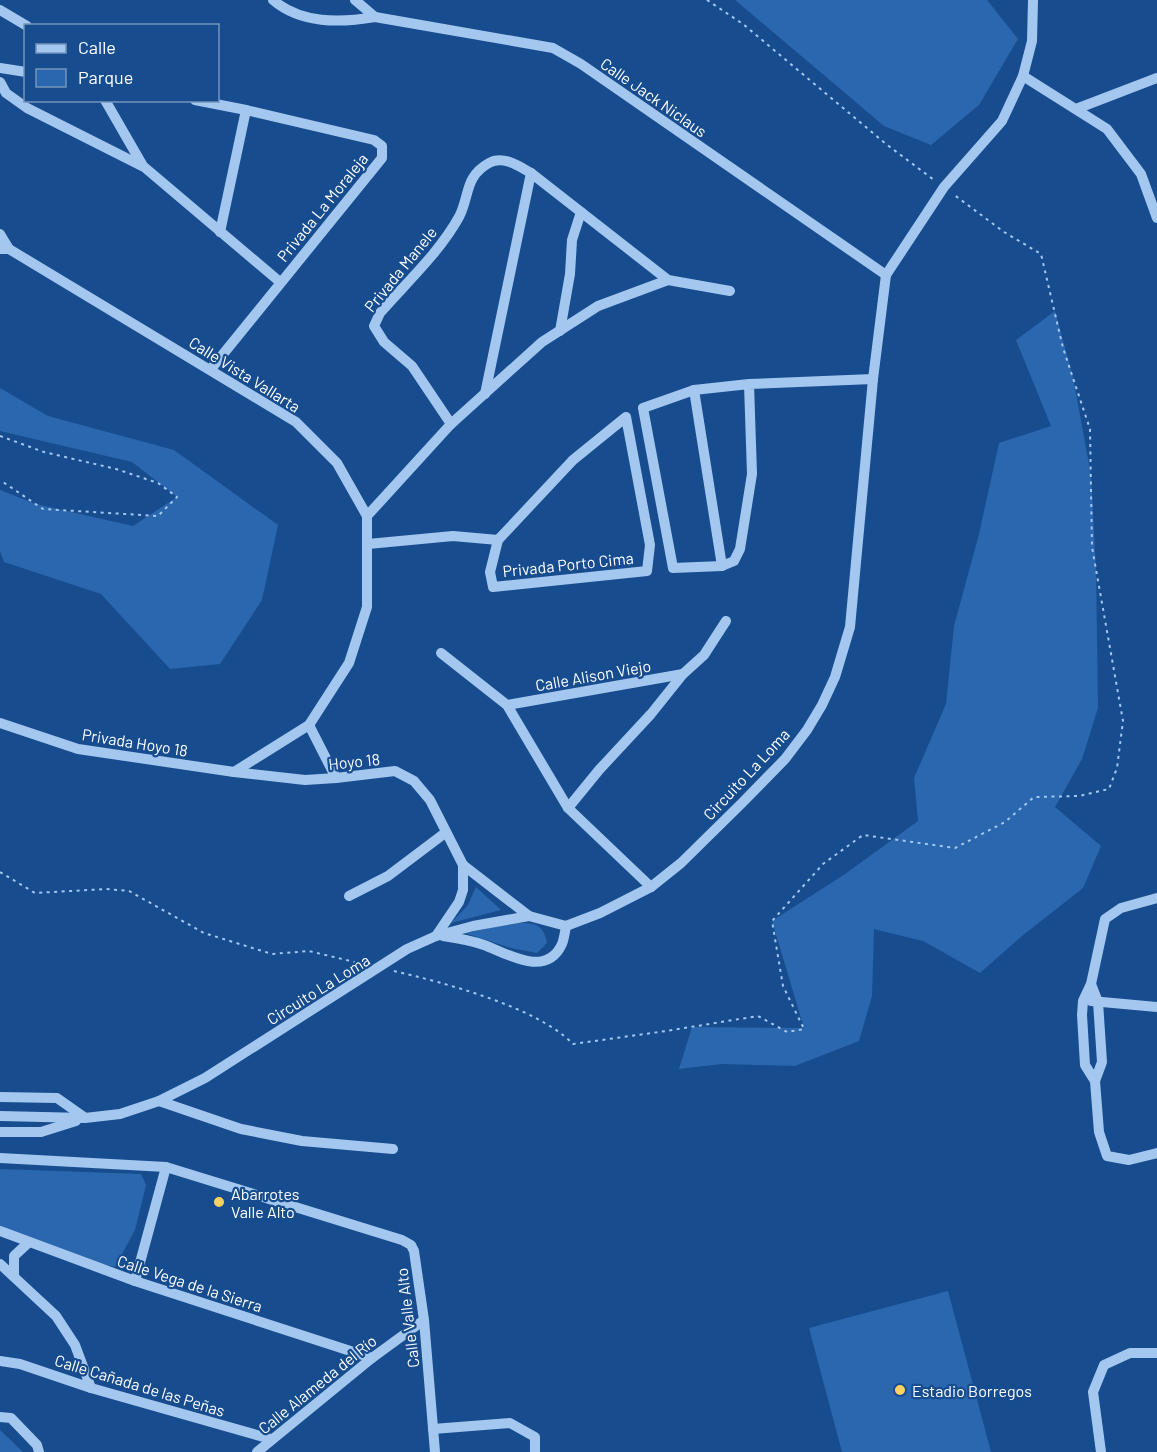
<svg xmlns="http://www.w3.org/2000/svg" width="1157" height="1452" font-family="Barlow,sans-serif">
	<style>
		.green { fill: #2a67ae }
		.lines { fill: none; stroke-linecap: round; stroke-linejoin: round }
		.path { stroke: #a4c7ef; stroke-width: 2; stroke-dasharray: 3 4.5; stroke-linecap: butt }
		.minor { stroke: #a4c7ef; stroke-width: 10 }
		.poi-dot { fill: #ffd062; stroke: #174d8f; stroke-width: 2 }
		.labels { text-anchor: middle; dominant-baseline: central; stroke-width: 4.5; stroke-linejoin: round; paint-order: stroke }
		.street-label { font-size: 16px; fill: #fff; stroke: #174d8f }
		.poi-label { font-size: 16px; fill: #fff; stroke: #174d8f; text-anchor: start }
	</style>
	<rect width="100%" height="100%" fill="#174d8f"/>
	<g class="green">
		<polygon points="735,0 987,0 1018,39 979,105 931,145 884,126"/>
		<polygon points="1055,311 1073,377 1091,475 1096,569 1098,708 1082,759 1055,807 1101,846 1083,888 1022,936 980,973 923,941 874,929 872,996 859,1041 795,1066 722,1064 679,1069 692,1027 804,1028 772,921 845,874 918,821 914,778 946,704 954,626 979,534 999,443 1051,426 1016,340"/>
		<polygon points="0,388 48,416 174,450 278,525 262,600 220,664 170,669 101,594 4,562 0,551 0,490 36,504 133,526 177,497 132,462 0,431"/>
		<polygon points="476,887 501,910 451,923 468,905"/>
		<path d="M514 923C533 923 543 922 547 943L537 953 511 948 465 933Z"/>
		<polygon points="0,1169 141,1174 146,1185 135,1230 115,1267 101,1264 0,1226"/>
		<polygon points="948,1291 991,1452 842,1452 809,1328"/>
		<polygon points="0,1430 23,1452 0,1452"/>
	</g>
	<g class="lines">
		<g class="path">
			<polyline points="707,0 743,24 886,144 934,180"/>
			<polyline points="0,436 44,452 116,469 158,483 177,497 158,516 43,509 0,480"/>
			<polyline points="0,872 35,893 106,889 129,891 204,933 272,954 309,951 363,964"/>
			<path d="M394 971C445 983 537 1007 573 1044L666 1031 758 1016 787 1032 804 1029 783 986 772 921 823 864 863 835 955 848 1005 822 1034 797 1079 796 1109 789 1117 768 1123 721 1092 547 1090 429 1063 348 1041 254 1004 232 953 194"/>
		</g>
		<g class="minor">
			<path d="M273 0C301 24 340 23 375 17L553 48 581 64 886 275"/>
			<polyline points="355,0 375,17"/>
			<polyline points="0,10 27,26"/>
			<polyline points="0,68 26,72"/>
			<polyline points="1023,76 1107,129 1141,174 1157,218"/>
			<polyline points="0,82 6,93 27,108 142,166"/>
			<polyline points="105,100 143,166 280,282"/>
			<polyline points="195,100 246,110 374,140 382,146 382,158 211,369"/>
			<polyline points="1076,109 1157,78"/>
			<polyline points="220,232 246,110"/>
			<polyline points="0,234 9,249"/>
			<polyline points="0,249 9,249 296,422 337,463 367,516 367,607 349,663 309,725 234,772"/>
			<polyline points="560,331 570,274 572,240 581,212"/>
			<polyline points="749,384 752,474 740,549 734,561 722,566 673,568 643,408 694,390 749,384 873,379"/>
			<polyline points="694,390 722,566"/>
			<polyline points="485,394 531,173"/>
			<polygon points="626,417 650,545 647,571 493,587 490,572 498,540 573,460"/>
			<path d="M451 424 412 366 384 342 374 326 380 313C406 283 439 253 459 217 470 196 464 177 489 163 503 155 519 166 531 173L668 280 730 291"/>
			<polyline points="367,516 451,424 542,342 598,306 668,280"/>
			<polyline points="368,544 453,536 498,540"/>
			<polyline points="441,653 507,705 568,808 651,887"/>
			<polyline points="507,705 683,674"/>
			<polyline points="0,723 78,749 234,772 305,780 336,778 395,771 414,781 430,800 463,865 529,916"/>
			<polyline points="309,725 336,778"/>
			<polyline points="568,808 599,770 651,714 683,674 704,655 726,621"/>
			<polyline points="349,896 388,876 445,833"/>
			<polyline points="1157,898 1121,908 1105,919 1091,984 1083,1001 1082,1015 1085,1065 1095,1081 1099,1132 1107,1156 1129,1160 1157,1153"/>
			<polyline points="436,936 459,902 463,890 463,865"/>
			<path d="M443 936C457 938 470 940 484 945 506 953 546 979 562 944 564 939 565 932 566 926"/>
			<polyline points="1091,984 1098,1002 1102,1062 1095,1081"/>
			<polyline points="1091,1001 1157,1007"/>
			<polyline points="0,1097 57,1098 84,1117"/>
			<polyline points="159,1101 241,1129 302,1141 393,1149"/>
			<polyline points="0,1116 85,1118 120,1114 159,1101 205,1078 407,949 436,936 473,926 529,916 566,926 600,913 651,887 681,863 741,804 785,759 807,730 822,705 835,677 850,627 873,379 886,275 944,187 1002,121 1023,76 1032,41 1033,0"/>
			<polyline points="0,1132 41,1132 76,1121"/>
			<polyline points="0,1158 166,1167 402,1240 411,1245 414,1251 424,1320 435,1452"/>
			<polyline points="0,1231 135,1281 372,1358"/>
			<polyline points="0,1264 56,1316 75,1345 91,1388"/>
			<polyline points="14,1276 14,1256 28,1243"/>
			<polyline points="135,1281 166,1167"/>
			<polyline points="0,1361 20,1364 91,1388 271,1439"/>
			<polyline points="0,1417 11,1418 37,1445 39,1452"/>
			<polyline points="433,1429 510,1423 535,1437 535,1452"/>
			<polyline points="257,1452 372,1358 424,1320"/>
			<polyline points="1101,1452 1093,1392 1104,1365 1130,1353 1157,1353"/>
		</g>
	</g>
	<g class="poi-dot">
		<circle cx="219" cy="1202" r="6"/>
		<circle cx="900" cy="1390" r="6"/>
	</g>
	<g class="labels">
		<g class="street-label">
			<text transform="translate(654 97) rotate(35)">Calle Jack Niclaus</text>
			<text transform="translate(322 207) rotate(-51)">Privada La Moraleja</text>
			<text transform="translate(400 269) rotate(-51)">Privada Manele</text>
			<text transform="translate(245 374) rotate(32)">Calle Vista Vallarta</text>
			<text transform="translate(568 564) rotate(-6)">Privada Porto Cima</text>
			<text transform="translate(593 675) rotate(-10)">Calle Alison Viejo</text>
			<text transform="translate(135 742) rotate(9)">Privada Hoyo 18</text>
			<text transform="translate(354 761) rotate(-6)">Hoyo 18</text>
			<text transform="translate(746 774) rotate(-47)">Circuito La Loma</text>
			<text transform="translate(318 989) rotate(-32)">Circuito La Loma</text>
			<text transform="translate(190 1283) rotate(18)">Calle Vega de la Sierra</text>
			<text transform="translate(407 1318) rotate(-97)">Calle Valle Alto</text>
			<text transform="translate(317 1384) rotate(-39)">Calle Alameda del Río</text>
			<text transform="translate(140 1385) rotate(17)">Calle Cañada de las Peñas</text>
		</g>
		<g class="poi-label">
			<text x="231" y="1193">Abarrotes<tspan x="231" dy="18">Valle Alto</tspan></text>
			<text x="912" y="1390">Estadio Borregos</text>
		</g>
	</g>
	<rect x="24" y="24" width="195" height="78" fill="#174d8f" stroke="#7494bc" stroke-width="1.5"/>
	<rect x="36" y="44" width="30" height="9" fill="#a4c7ef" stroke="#7494bc" stroke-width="1.5"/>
	<text x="78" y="54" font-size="18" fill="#ffffff">Calle</text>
	<rect x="36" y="69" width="30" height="18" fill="#2a67ae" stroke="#7494bc" stroke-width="1.5"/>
	<text x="78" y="84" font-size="18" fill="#ffffff">Parque</text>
</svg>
